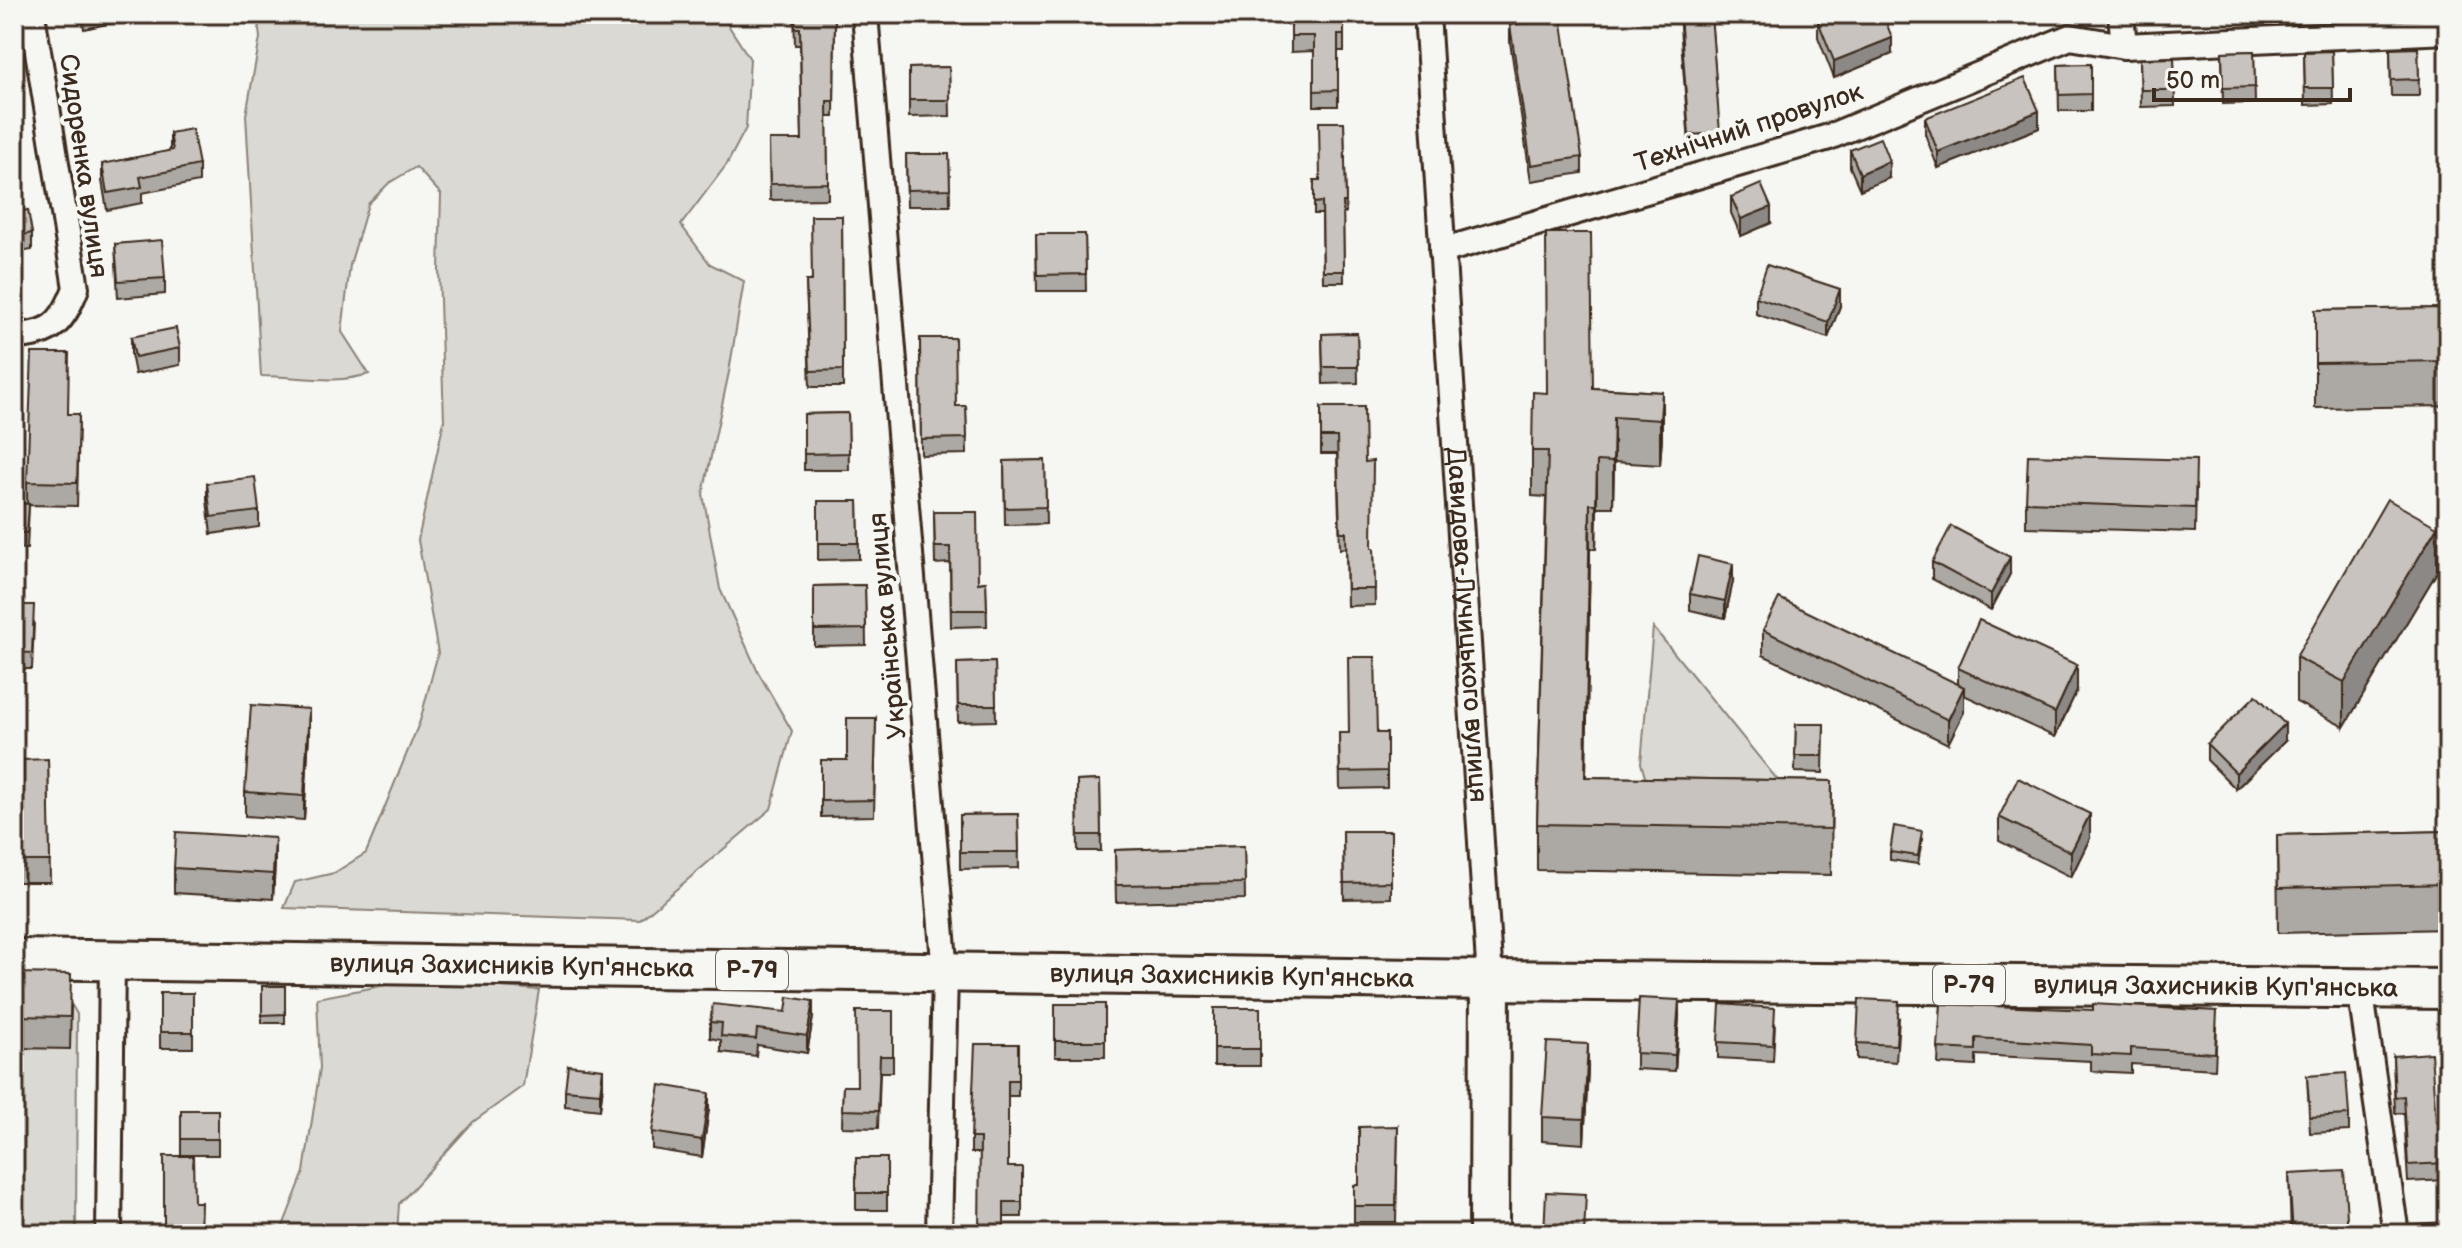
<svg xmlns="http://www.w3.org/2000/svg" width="2462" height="1248" font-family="'Balsamiq Sans',sans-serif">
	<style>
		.green { fill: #dad9d3; stroke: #8a8278; stroke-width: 2 }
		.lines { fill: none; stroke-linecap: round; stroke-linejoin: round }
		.minor-casing { stroke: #3b2a1e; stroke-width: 30 }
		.primary-casing { stroke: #3b2a1e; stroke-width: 44 }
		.minor { stroke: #f6f6f2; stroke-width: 24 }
		.primary { stroke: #f6f6f2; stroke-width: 38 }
		.wall { fill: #aca8a3; stroke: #3b2a1e; stroke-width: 2 }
		.shaded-wall { fill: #8c8885; stroke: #3b2a1e; stroke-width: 2 }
		.building { fill: #c8c3be; stroke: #3b2a1e; stroke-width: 2 }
		.labels { text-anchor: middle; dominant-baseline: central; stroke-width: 8; stroke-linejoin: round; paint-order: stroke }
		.shield { fill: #f6f6f2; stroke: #73675e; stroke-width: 2 }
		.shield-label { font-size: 24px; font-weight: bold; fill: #3b2a1e }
		.street-label { font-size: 26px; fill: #3b2a1e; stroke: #f6f6f2 }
	</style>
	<rect width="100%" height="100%" fill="#f6f6f2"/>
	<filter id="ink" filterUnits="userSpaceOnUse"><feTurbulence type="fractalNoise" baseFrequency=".0125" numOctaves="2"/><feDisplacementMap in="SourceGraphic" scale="16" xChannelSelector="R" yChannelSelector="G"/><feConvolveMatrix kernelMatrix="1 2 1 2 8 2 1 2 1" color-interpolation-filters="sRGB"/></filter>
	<g filter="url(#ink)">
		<g class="green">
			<path d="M257 14H721L750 59 746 128 727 164 681 225 710 264 744 281 729 372 703 494 720 589 758 672 792 731 771 809 640 920 284 908 295 882 334 873 366 853 420 721 438 653 418 540 444 421 439 270 441 194 416 167 389 183 368 204 350 265 342 332 369 374C334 385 299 376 261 376L246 115 260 38Z"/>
			<polygon points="1653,627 1793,799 1662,788 1645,777 1641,763"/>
			<polygon points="413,980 539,990 523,1086 473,1122 399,1204 397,1234 280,1234 304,1172 320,1068 317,998"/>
			<polygon points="14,991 68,999 77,1014 76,1234 14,1234"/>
			<polygon points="2161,1221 2161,1234 2004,1234"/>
		</g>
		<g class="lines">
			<g class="minor-casing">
				<g id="minor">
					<polyline points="865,14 945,973 939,1234"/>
					<path id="s1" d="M1427 14 1490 980"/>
					<polyline points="2121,14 2124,46"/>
					<polyline points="1442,251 1829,137 2070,37 2124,46 2448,31"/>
					<path d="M14 336C52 335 63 322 76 288L32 14"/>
					<polyline points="2360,988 2396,1234"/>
					<polyline points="109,1234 112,961"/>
				</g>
			</g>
			<g class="primary-casing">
				<g id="primary">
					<path id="s2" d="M14 959 1490 980 2448 989"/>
					<polyline points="1489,1234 1490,980"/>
				</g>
			</g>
			<use href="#minor" class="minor"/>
			<use href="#primary" class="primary"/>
		</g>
		<g class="wall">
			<polygon points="81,14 117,14 117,22 84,29"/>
			<polygon points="794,14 835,14 834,117 827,117 828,199 770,200 769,140 802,140 800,45 795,45"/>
			<polygon points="1291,14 1344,14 1344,51 1338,51 1338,106 1314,106 1314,51 1291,52"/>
			<polygon points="1679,14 1711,14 1720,141 1689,144"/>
			<polygon points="1818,21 1892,54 1834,78 1818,37"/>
			<polygon points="1510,25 1582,157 1582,173 1531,181 1510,42"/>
			<polygon points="2418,48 2419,96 2391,96 2390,49"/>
			<polygon points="2254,51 2255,103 2223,104 2222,52"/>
			<polygon points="2332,51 2333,104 2305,105 2304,52"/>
			<polygon points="2174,58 2175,106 2141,107 2140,59"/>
			<polygon points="2091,64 2091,111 2059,111 2058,65"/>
			<polygon points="949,67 950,116 909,117 909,68"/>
			<polygon points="1925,118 2039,128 1938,168 1925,134"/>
			<polygon points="1344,122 1346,213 1343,213 1344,282 1323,282 1322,214 1314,214 1314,180 1319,180"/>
			<polygon points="170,133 199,165 199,182 142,193 142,203 107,210 102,181 102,164 170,151"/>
			<polygon points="1850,150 1889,178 1860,190 1850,167"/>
			<polygon points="906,154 949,154 950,206 907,206"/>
			<polygon points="1731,197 1771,223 1741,236 1731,213"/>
			<polygon points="14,212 32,233 32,250 14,253"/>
			<polygon points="842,216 843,387 810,387 806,281 811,281"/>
			<polygon points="1036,234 1085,234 1086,291 1037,291"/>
			<polygon points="115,244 165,278 165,294 118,298"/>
			<polygon points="1756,297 1840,306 1828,338 1756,314"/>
			<polygon points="2448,308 2448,406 2315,408 2315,310"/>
			<polygon points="1357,333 1358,383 1323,384 1322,334"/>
			<polygon points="131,337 180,348 180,365 135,374 131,354"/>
			<polygon points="920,338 956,406 966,406 967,454 921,455"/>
			<polygon points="1593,388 1662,392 1662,438 1660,465 1614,462 1613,507 1597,507 1596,549 1590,549 1586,777 1832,781 1831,875 1537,870 1537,824 1546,497 1532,496 1532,451 1546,393"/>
			<polygon points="1321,407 1365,462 1372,548 1374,548 1375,605 1347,606 1346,548 1340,549 1337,454 1321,454"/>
			<polygon points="848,413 849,470 804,470 804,414"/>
			<polygon points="68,414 79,414 77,506 29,505 27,549 14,548 14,503 27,504 27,482"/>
			<polygon points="1045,460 1046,524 1005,525 1004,461"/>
			<polygon points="207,483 259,511 259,527 211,534 207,500"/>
			<polygon points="2196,485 2195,532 2026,527 2026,502"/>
			<polygon points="818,501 858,501 859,559 818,560"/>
			<polygon points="934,512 978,583 986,582 987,626 951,627 950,563 935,564"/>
			<polygon points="1932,562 2010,574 1991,610 1932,579"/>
			<polygon points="2437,572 2344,727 2296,702 2296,657"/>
			<polygon points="1733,581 1725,618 1690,610 1690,594"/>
			<polygon points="865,585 866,645 814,646 814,586"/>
			<polygon points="14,605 34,622 32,669 14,669"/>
			<polygon points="1763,630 1958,684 1958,668 2077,690 2055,737 1964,695 1964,712 1948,744 1763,655"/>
			<polygon points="995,662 996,721 958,722 957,663"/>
			<polygon points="876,718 874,816 821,817 821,760 847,760"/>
			<polygon points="1796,724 1824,724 1823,773 1795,772"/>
			<polygon points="309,733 304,820 245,816 245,792"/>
			<polygon points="1339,733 1387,733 1387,788 1340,789"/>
			<polygon points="2285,741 2236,789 2207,760 2207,744"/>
			<polygon points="48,759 50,882 14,882 14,820 22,820"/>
			<polygon points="1100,780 1101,851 1078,851 1077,781"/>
			<polygon points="1018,814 1019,868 960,869 960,815"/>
			<polygon points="1999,817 2090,838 2071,877 1999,841"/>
			<polygon points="1343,831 1391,831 1391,898 1344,899"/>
			<polygon points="2448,831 2448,929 2278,933 2277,835"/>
			<polygon points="1922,839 1918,864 1890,860 1890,852"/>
			<polygon points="1244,846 1245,899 1116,902 1115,850"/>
			<polygon points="275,862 273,899 174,893 174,868"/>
			<polygon points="14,973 71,1006 70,1049 14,1048"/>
			<rect x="262" y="986" width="23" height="37"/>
			<rect x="160" y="993" width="33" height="55"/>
			<rect x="1055" y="1004" width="50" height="53"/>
			<polygon points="1941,1004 2217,1027 2215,1069 2131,1064 2131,1073 2091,1071 2091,1061 1976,1055 1976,1066 1938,1064"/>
			<rect x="1214" y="1008" width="46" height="58"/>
			<polygon points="893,1011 893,1072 880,1072 878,1128 842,1127 843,1086 857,1086"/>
			<polygon points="813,1017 807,1053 757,1045 756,1056 721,1052 721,1040 710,1038 710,1022"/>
			<polygon points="1679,1017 1675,1071 1636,1069 1636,1053"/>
			<polygon points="1899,1018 1896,1062 1857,1059 1857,1043"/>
			<polygon points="1775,1024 1773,1061 1718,1058 1718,1042"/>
			<polygon points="1018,1044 1018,1096 1008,1096 1008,1167 1022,1167 1022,1217 1004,1217 980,1153 971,1153 971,1138"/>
			<polygon points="2393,1056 2436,1122 2446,1163 2446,1180 2408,1182 2404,1113 2395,1113"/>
			<polygon points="1588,1069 1584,1144 1542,1141 1542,1117"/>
			<polygon points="2307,1076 2349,1115 2349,1131 2310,1133"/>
			<polygon points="603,1085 600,1110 565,1106 565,1090"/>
			<polygon points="709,1109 702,1157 652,1149 652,1132"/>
			<rect x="181" y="1110" width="37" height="45"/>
			<polygon points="1398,1126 1396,1222 1354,1222 1354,1185 1359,1185"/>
			<rect x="856" y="1158" width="31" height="52"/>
			<polygon points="2289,1174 2348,1234 2291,1234"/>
		</g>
		<g class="shaded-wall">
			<polygon points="1892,38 1892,54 1834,78 1834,61"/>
			<polygon points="2039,111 2039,128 1938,168 1938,152"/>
			<polygon points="1889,161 1889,178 1860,190 1860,174"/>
			<polygon points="1771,207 1771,223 1741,236 1741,219"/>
			<polygon points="1840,289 1840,306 1828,338 1828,322"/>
			<polygon points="1662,392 1662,438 1660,465 1660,420"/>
			<polygon points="1614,417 1614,462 1613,507 1613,462"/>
			<polygon points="1597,461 1597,507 1596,549 1596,504"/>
			<polygon points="1590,504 1590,549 1585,823 1585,777"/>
			<polygon points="2437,527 2437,572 2344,727 2344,682"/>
			<polygon points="2010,557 2010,574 1991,610 1991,594"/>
			<polygon points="1733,564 1733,581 1725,618 1725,601"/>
			<polygon points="2077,665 2077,690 2055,737 2055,713"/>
			<polygon points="1964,687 1964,712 1948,744 1948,720"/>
			<polygon points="309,709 309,733 304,820 304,796"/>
			<polygon points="2285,724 2285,741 2236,789 2236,773"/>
			<polygon points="2090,814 2090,838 2071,877 2071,852"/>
			<polygon points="275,838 275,862 273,899 273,874"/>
			<polygon points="1679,1000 1679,1017 1675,1071 1675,1055"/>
			<polygon points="813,1001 813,1017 807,1053 807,1036"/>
			<polygon points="1588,1044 1588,1069 1584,1144 1584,1119"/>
			<polygon points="603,1069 603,1085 600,1110 600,1093"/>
			<polygon points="709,1093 709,1109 702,1157 702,1140"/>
		</g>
		<g class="building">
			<polygon points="795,14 835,14 834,101 827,101 828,183 770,184 769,140 802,140 800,28 795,28"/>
			<polygon points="1291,14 1344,14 1344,35 1338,35 1338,90 1314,91 1314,36 1291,36"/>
			<polygon points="1680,14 1711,14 1720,133 1689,135"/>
			<polygon points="1835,14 1883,14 1892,38 1834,61 1818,21"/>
			<polygon points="1561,17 1582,157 1531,165 1510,25"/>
			<polygon points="2418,48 2419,79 2391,80 2390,49"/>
			<polygon points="2254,51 2255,87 2223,88 2222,52"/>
			<polygon points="2332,51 2333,88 2305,88 2304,52"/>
			<polygon points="2174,58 2175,90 2141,90 2140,59"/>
			<polygon points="2091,64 2091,94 2059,95 2058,65"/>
			<polygon points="949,67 950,100 909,100 909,68"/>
			<polygon points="2025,78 2039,111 1938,152 1925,118"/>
			<polygon points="1319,122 1344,122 1346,202 1343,202 1344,271 1323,271 1322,202 1314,203 1314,180 1320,180"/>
			<polygon points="192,129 199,165 140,177 142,187 107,193 102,164 173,150 170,133"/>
			<polygon points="1880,138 1889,161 1860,174 1850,150"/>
			<polygon points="906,154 949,154 950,189 907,190"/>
			<polygon points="1761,184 1771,207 1741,219 1731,197"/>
			<polygon points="28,210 32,233 14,237 14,212"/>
			<polygon points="811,216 842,216 843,370 810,371 806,281 812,281"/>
			<polygon points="1546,233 1591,233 1593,388 1662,392 1660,420 1614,417 1613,462 1597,461 1596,504 1590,504 1585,777 1832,781 1831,829 1537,824 1548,451 1532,451 1533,392 1547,393"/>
			<polygon points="1036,234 1085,234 1086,274 1037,275"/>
			<polygon points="162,240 165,278 118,281 115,244"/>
			<polygon points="1767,265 1840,289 1828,322 1756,297"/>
			<polygon points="2448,308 2448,361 2315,363 2315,310"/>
			<polygon points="176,328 180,348 135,357 131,337"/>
			<polygon points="1357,333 1358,367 1323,367 1322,334"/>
			<polygon points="920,338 955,338 956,406 966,406 967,438 921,439"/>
			<polygon points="32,353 69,353 68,414 79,414 77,483 27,482"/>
			<polygon points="1321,407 1364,407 1365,462 1373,461 1372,548 1374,548 1375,589 1347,589 1346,532 1340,532 1337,437 1321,437"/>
			<polygon points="848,413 849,453 804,454 804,414"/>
			<polygon points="2028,455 2196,460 2195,508 2026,502"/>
			<polygon points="1045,460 1046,507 1005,508 1004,461"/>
			<polygon points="255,477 259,511 211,517 207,483"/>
			<polygon points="2387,499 2437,527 2344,682 2296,657"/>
			<polygon points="818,501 858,501 859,543 818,543"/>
			<polygon points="14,503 29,504 27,533 14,532"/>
			<polygon points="934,512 977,512 978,583 986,582 987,610 951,610 950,547 935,547"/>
			<polygon points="1951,526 2010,557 1991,594 1932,562"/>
			<polygon points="1698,556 1733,564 1725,601 1690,594"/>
			<polygon points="865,585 866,629 814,630 814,586"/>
			<polygon points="1779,598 1964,687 1948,720 1763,630"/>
			<polygon points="14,605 34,605 32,653 14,652"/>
			<polygon points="1979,620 2077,665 2055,713 1958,668"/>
			<polygon points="1348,657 1375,657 1377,733 1387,733 1387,771 1340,772 1339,733 1349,733"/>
			<polygon points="995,662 996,705 958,705 957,663"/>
			<polygon points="2256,695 2285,724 2236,773 2207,744"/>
			<polygon points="251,705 309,709 304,796 245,792"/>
			<polygon points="847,718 876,718 874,800 821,801 821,760 847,760"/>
			<polygon points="1796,724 1824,724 1823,756 1795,756"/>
			<polygon points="48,759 50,861 14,861 14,820 22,820 22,760"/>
			<polygon points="2018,778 2090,814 2071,852 1999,817"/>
			<polygon points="1100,780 1101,835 1078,835 1077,781"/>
			<polygon points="1018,814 1019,852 960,852 960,815"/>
			<polygon points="1894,826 1922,831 1918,856 1890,852"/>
			<polygon points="1343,831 1391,831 1391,882 1344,883"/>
			<polygon points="2448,831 2448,884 2278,888 2277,835"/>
			<polygon points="176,832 275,838 273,874 174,868"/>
			<polygon points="1244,846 1245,883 1116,885 1115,850"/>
			<polygon points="14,973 71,974 70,1017 14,1016"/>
			<polygon points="262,986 285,986 285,1014 262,1015"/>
			<rect x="160" y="993" width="33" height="39"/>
			<polygon points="788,997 813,1001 807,1036 757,1029 756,1039 721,1036 722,1023 710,1022 713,1004 786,1012"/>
			<polygon points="1639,998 1679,1000 1675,1055 1636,1053"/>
			<polygon points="1859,999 1899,1001 1896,1045 1857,1043"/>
			<rect x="1055" y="1004" width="50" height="37"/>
			<polygon points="1720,1004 1775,1008 1773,1045 1718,1042"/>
			<polygon points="1941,1004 2093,1010 2093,1004 2217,1011 2215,1053 2131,1048 2131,1056 2091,1054 2091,1045 1976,1038 1976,1050 1938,1048"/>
			<rect x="1214" y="1008" width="46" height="41"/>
			<polygon points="856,1011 893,1011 893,1056 880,1056 878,1111 842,1110 843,1086 857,1086"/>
			<polygon points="1547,1042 1588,1044 1584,1119 1542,1117"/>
			<polygon points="975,1044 1018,1044 1018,1080 1008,1080 1008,1167 1022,1167 1022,1202 1004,1202 1004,1234 979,1234 980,1138 971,1138"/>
			<polygon points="2431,1053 2436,1122 2444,1122 2446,1163 2408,1165 2404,1096 2395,1097 2393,1056"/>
			<polygon points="568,1065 603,1069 600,1093 565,1090"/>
			<polygon points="2346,1073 2349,1115 2310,1117 2307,1076"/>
			<polygon points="660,1085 709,1093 702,1140 652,1132"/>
			<rect x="181" y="1110" width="37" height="29"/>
			<polygon points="1398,1126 1396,1206 1354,1206 1354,1185 1359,1185 1359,1127"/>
			<polygon points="164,1156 193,1156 194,1202 201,1202 200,1234 164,1234"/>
			<rect x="856" y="1158" width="31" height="35"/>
			<polygon points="2344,1171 2348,1234 2293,1234 2289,1174"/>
			<polygon points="1546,1192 1586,1194 1584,1234 1544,1234"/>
			<polygon points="2448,1222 2448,1234 2412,1234 2411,1224"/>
		</g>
	</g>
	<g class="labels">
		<g class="shield">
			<rect x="716" y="950" width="72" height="40" rx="6"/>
			<rect x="1933" y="965" width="72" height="40" rx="6"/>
		</g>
		<g class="shield-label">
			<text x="752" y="970">Р-79</text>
			<text x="1969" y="985">Р-79</text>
		</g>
		<g class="street-label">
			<text transform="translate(1749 128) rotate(-18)">Технічний провулок</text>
			<text transform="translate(83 166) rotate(82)">Сидоренка вулиця</text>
			<text stroke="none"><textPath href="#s1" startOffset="612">Давидова-Лучицького вулиця</textPath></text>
			<text transform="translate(888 626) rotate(-95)">Українська вулиця</text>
			<text stroke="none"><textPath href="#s2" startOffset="498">вулиця Захисників Куп'янська</textPath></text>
			<text stroke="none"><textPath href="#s2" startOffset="1218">вулиця Захисників Куп'янська</textPath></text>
			<text stroke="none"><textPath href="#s2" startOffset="2202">вулиця Захисників Куп'янська</textPath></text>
		</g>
	</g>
	<rect width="2462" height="1248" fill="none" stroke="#f6f6f2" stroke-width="48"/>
	<rect x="24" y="24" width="2414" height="1200" fill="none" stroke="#3b2a1e" stroke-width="3" filter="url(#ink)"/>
	<path d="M2154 88v12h196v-12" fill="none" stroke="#3b2a1e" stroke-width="4"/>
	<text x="2166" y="88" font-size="24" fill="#3b2a1e" stroke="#f6f6f2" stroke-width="6" paint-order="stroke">50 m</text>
</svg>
